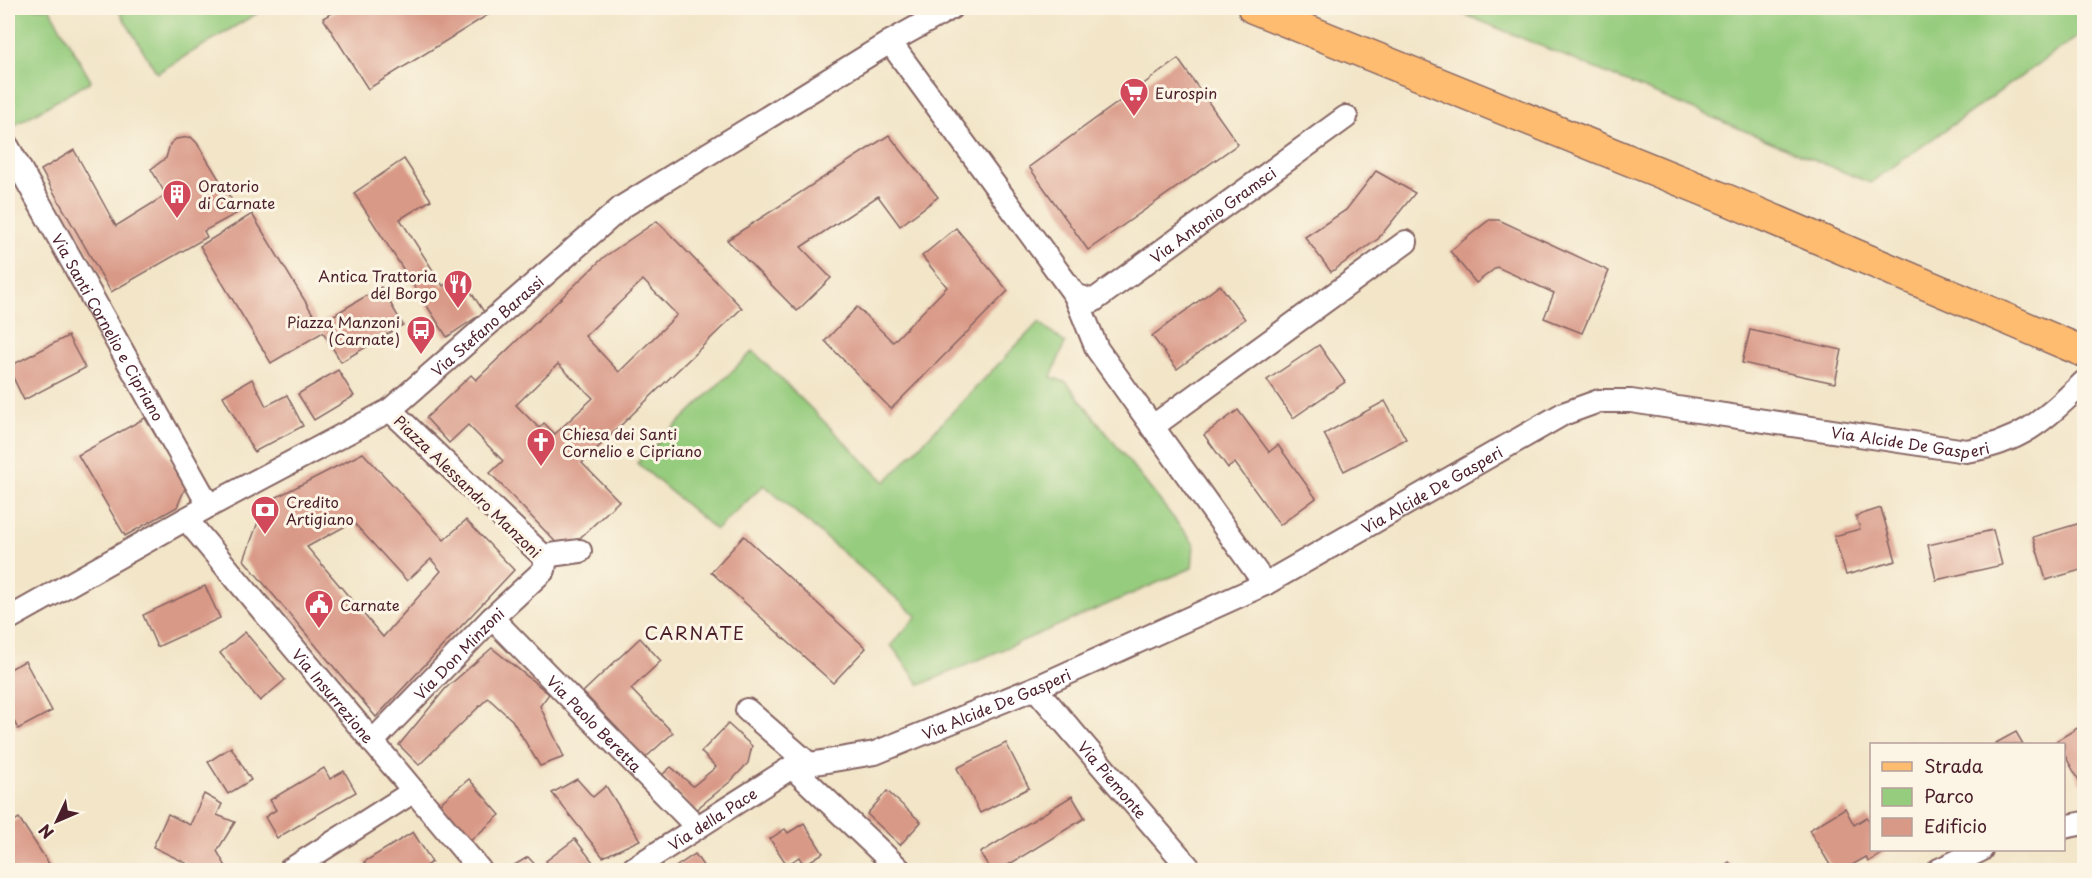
<svg xmlns="http://www.w3.org/2000/svg" width="2092" height="878" font-family="'Playpen Sans',sans-serif">
	<style>
		.green { fill: #96cc7e; stroke: #707654; stroke-width: 1.5 }
		.building { fill: #d99987; fill-rule: evenodd }
		.lines { fill: none; stroke-linecap: round; stroke-linejoin: round }
		.minor-casing { stroke: #856462; stroke-width: 26 }
		.major-casing { stroke: #856462; stroke-width: 33 }
		.minor { stroke: #fff; stroke-width: 22 }
		.major { stroke: #febc70; stroke-width: 30 }
		.labels { text-anchor: middle; dominant-baseline: central; stroke-width: 6; stroke-linejoin: round; paint-order: stroke }
		.poi-label { font-size: 15px; fill: #4a1f2b; stroke: #fcf5e5; text-anchor: start }
		.street-label { font-size: 15px; fill: #4a1f2b; stroke: #fcf5e5 }
		.quarter-label { font-size: 18px; letter-spacing: 1.5px; fill: #4a1f2b; stroke: #fcf5e5 }
	</style>
	<rect width="100%" height="100%" fill="#fcf5e5"/>
	<filter id="ink" filterUnits="userSpaceOnUse"><feTurbulence type="fractalNoise" baseFrequency=".0167" numOctaves="2"/><feDisplacementMap in="SourceGraphic" scale="12" xChannelSelector="R" yChannelSelector="G"/><feConvolveMatrix kernelMatrix="1 2 1 2 8 2 1 2 1" color-interpolation-filters="sRGB"/></filter>
	<filter id="wash" filterUnits="userSpaceOnUse"><feTurbulence type="fractalNoise" baseFrequency=".008" numOctaves="4" result="noise"/><feDisplacementMap in="SourceGraphic" scale="24" xChannelSelector="R" yChannelSelector="G"/><feGaussianBlur stdDeviation="1.35" result="paint"/><feColorMatrix in="noise" values="0 0 0 0 0 0 0 0 0 0 0 0 0 0 0 0 0 1.4 0 .05"/><feComposite in="paint" operator="in"/></filter>
	<g filter="url(#wash)">
		<rect width="100%" height="100%" fill="#f2e5c8"/>
		<g class="green">
			<polygon points="8,8 49,8 91,81 15,125 8,111"/>
			<polygon points="117,8 266,8 157,73"/>
			<polygon points="1461,8 2084,8 2084,32 1870,183 1459,12"/>
			<polygon points="1039,322 1065,343 1051,377 1067,383 1194,544 1192,568 920,685 891,645 917,616 764,485 716,530 637,463 753,351 885,482"/>
		</g>
		<g id="blocks">
			<g class="building">
				<polygon points="341,8 499,8 368,89 323,18"/>
				<polygon points="1178,59 1238,144 1088,250 1029,167"/>
				<polygon points="889,135 938,197 900,226 878,196 801,247 831,278 797,311 727,240"/>
				<polygon points="191,137 197,143 239,212 204,231 207,237 111,292 41,170 74,150 116,226 166,195 151,169 166,158 170,144 176,139"/>
				<polygon points="404,159 431,200 400,219 443,286 460,275 484,312 447,337 354,193"/>
				<polygon points="1376,171 1415,193 1378,239 1331,272 1305,237 1346,210"/>
				<polygon points="252,214 319,324 381,287 403,325 341,362 323,332 271,363 200,246"/>
				<polygon points="1489,220 1499,220 1609,271 1582,333 1544,318 1554,293 1497,267 1476,283 1450,251"/>
				<path d="M657 221 742 308 582 463 619 501 565 552 490 473 503 461 468 425 449 443 426 418 471 375 476 380 604 257ZM643 280 677 315 619 372 585 336ZM558 364 593 398 555 434 544 423 539 428 516 405Z"/>
				<polygon points="956,228 1008,291 891,409 825,341 857,307 893,342 947,287 922,256"/>
				<polygon points="1220,285 1245,319 1177,369 1152,336"/>
				<polygon points="1750,330 1842,350 1835,383 1742,363"/>
				<polygon points="68,336 85,368 24,400 8,367"/>
				<polygon points="1319,345 1345,382 1293,418 1267,380"/>
				<polygon points="338,370 354,396 314,420 298,394"/>
				<polygon points="252,379 266,406 287,395 303,426 254,452 223,396"/>
				<polygon points="1385,401 1406,439 1344,471 1324,434"/>
				<polygon points="1238,410 1269,452 1278,445 1316,498 1280,525 1235,463 1228,468 1204,435"/>
				<polygon points="145,418 186,486 177,507 125,536 78,455"/>
				<path d="M363 453 444 540 466 520 514 570 376 717 244 560 265 503ZM353 522 407 581 431 559 441 571 383 637 307 547Z"/>
				<polygon points="1881,508 1896,561 1846,575 1834,536 1860,529 1856,516"/>
				<polygon points="2084,522 2084,569 2046,580 2033,537"/>
				<polygon points="1993,530 2002,565 1936,580 1928,545"/>
				<polygon points="744,536 866,648 833,683 711,572"/>
				<polygon points="205,586 220,618 157,647 143,615"/>
				<polygon points="245,632 285,680 260,701 220,653"/>
				<polygon points="640,638 661,661 631,689 673,733 645,758 583,692"/>
				<polygon points="492,648 549,694 540,706 564,757 540,766 512,720 488,698 419,765 399,745 446,688"/>
				<polygon points="25,661 52,711 18,729 8,710 8,670"/>
				<polygon points="728,724 752,746 748,763 731,781 694,811 662,775 671,767 693,786 716,767 701,752"/>
				<polygon points="2084,724 2084,782 2081,784 2064,754 2064,744 2058,744 2056,741"/>
				<polygon points="2016,732 2023,744 1994,744"/>
				<polygon points="1006,743 1029,788 980,813 957,768"/>
				<polygon points="231,747 251,780 228,794 208,762"/>
				<polygon points="324,768 330,779 344,771 356,792 277,838 265,817 276,810 270,800"/>
				<polygon points="469,779 500,815 470,841 439,804"/>
				<polygon points="577,779 593,797 606,786 640,840 603,857 552,793"/>
				<polygon points="887,791 921,822 900,845 867,814"/>
				<polygon points="204,794 222,804 217,815 235,822 217,851 228,870 190,870 186,863 153,847 168,814 190,825"/>
				<polygon points="1072,796 1085,818 1000,870 991,870 980,853"/>
				<polygon points="1845,808 1854,825 1867,817 1872,825 1872,850 1887,851 1868,862 1866,857 1843,870 1833,870 1809,830"/>
				<polygon points="19,818 53,870 8,870 8,825"/>
				<polygon points="804,823 823,853 804,865 799,857 787,865 770,839 785,829 788,833"/>
				<polygon points="413,832 432,862 419,870 369,870 364,862"/>
				<polygon points="575,839 593,862 581,870 553,870 546,861"/>
				<polygon points="695,854 706,870 671,870"/>
				<polygon points="528,857 540,870 506,870"/>
				<polygon points="1729,862 1737,870 1719,870"/>
			</g>
		</g>
	</g>
	<g filter="url(#ink)">
		<use href="#blocks" fill-opacity="0" stroke="#856462" stroke-width="1.5"/>
		<g class="lines">
			<g class="minor-casing">
				<g id="minor">
					<path id="s1" d="M890 42 1075 295 1093 301 1346 117"/>
					<path id="s2" d="M8 147 209 506"/>
					<polyline points="1075,295 1097,349 1265,584"/>
					<polyline points="1152,427 1406,242"/>
					<path id="s3" d="M186 519 480 870"/>
					<polyline points="543,556 580,551"/>
					<path id="s4" d="M492 618 697 827"/>
					<path id="s5" d="M8 619 209 506 390 410 622 207 890 42 951 8"/>
					<path id="s6" d="M1035 688 1191 870"/>
					<polyline points="747,710 808,763"/>
					<path id="s7" d="M372 742 492 618 544 570 545 564 543 556 390 410"/>
					<polyline points="792,767 900,870"/>
					<polyline points="2064,827 2084,823"/>
					<polyline points="290,870 414,791"/>
					<path id="s8" d="M631 870 792 767 875 753 1035 688 1265 584 1563 414 1599 401H1631L1966 451C2022 442 2044 420 2084 382"/>
					<polyline points="1939,870 1981,850"/>
				</g>
			</g>
			<g class="major-casing">
				<polyline id="major" points="1253,8 1730,201 2084,352"/>
			</g>
			<use href="#minor" class="minor"/>
			<use href="#major" class="major"/>
		</g>
	</g>
	<defs>
		<g id="supermarket-pin" transform="scale(1.5)"><path d="M0 17L-7.5 6A9.5 9.5 0 1 1 7.5 6Z" fill="#d1495b" stroke="#fcf5e5"/><path d="M-6-5.5h2.5l.6 2H6L4.5 2H-2.5L-4.4-4H-6ZM-1.5 3.2a1.3 1.3 0 1 0 .1 0ZM3 3.2a1.3 1.3 0 1 0 .1 0Z" fill="#fff"/></g>
		<g id="building-pin" transform="scale(1.5)"><path d="M0 17L-7.5 6A9.5 9.5 0 1 1 7.5 6Z" fill="#d1495b" stroke="#fcf5e5"/><path d="M-4-6H4V6H1V3H-1V6H-4ZM-2.5-4.3h1.7v1.8h-1.7ZM.8-4.3h1.7v1.8H.8ZM-2.5-1h1.7V.8h-1.7ZM.8-1h1.7V.8H.8Z" fill="#fff"/></g>
		<g id="restaurant-pin" transform="scale(1.5)"><path d="M0 17L-7.5 6A9.5 9.5 0 1 1 7.5 6Z" fill="#d1495b" stroke="#fcf5e5"/><path d="M-5-6h1v4h1v-4h1v4h1v-4h1v5L-1.5 .5V6h-2V.5L-5-1ZM5-6V6H3V1.5H1.5Q1.5-4 5-6Z" fill="#fff"/></g>
		<g id="bus-pin" transform="scale(1.5)"><path d="M0 17L-7.5 6A9.5 9.5 0 1 1 7.5 6Z" fill="#d1495b" stroke="#fcf5e5"/><path d="M-5-6H5V4H4V6H2V4H-2V6H-4V4H-5ZM-3.5-4V0h7V-4ZM-3.5 1.2v1.5H-2V1.2ZM2 1.2v1.5H3.5V1.2Z" fill="#fff"/></g>
		<g id="church-pin" transform="scale(1.5)"><path d="M0 17L-7.5 6A9.5 9.5 0 1 1 7.5 6Z" fill="#d1495b" stroke="#fcf5e5"/><path d="M-1.2-6h2.4v3.5h3.3v2.4h-3.3V6h-2.4V-.1h-3.3v-2.4h3.3Z" fill="#fff"/></g>
		<g id="bank-pin" transform="scale(1.5)"><path d="M0 17L-7.5 6A9.5 9.5 0 1 1 7.5 6Z" fill="#d1495b" stroke="#fcf5e5"/><path d="M-6-4H6V4H-6ZM0-2.3a2.3 2.3 0 1 0 0 4.6a2.3 2.3 0 1 0 0-4.6Z" fill="#fff"/></g>
		<g id="civic-pin" transform="scale(1.5)"><path d="M0 17L-7.5 6A9.5 9.5 0 1 1 7.5 6Z" fill="#d1495b" stroke="#fcf5e5"/><path d="M-.6-6.5H3V-4.5H.6V-3L4-1V1h2V6H-6V1h2V-1L-.6-3ZM-1.2 2.5V6h2.4V2.5Z" fill="#fff"/></g>
	</defs>
	<g fill-rule="evenodd">
		<use href="#supermarket-pin" x="1134" y="92"/>
		<use href="#building-pin" x="177" y="194"/>
		<use href="#restaurant-pin" x="458" y="284"/>
		<use href="#bus-pin" x="421" y="330"/>
		<use href="#church-pin" x="541" y="442"/>
		<use href="#bank-pin" x="265" y="510"/>
		<use href="#civic-pin" x="319" y="604"/>
	</g>
	<g class="labels">
		<g class="poi-label">
			<text x="1155" y="92">Eurospin</text>
			<text x="198" y="185">Oratorio<tspan x="198" dy="17">di Carnate</tspan></text>
			<text x="437" y="275" text-anchor="end">Antica Trattoria<tspan x="437" dy="17">del Borgo</tspan></text>
			<text x="400" y="321" text-anchor="end">Piazza Manzoni<tspan x="400" dy="17">(Carnate)</tspan></text>
			<text x="562" y="433">Chiesa dei Santi<tspan x="562" dy="17">Cornelio e Cipriano</tspan></text>
			<text x="286" y="501">Credito<tspan x="286" dy="17">Artigiano</tspan></text>
			<text x="340" y="604">Carnate</text>
		</g>
		<g class="street-label">
			<text stroke="none"><textPath href="#s1" startOffset="480">Via Antonio Gramsci</textPath></text>
			<text stroke="none"><textPath href="#s5" startOffset="564">Via Stefano Barassi</textPath></text>
			<text stroke="none"><textPath href="#s2" startOffset="206">Via Santi Cornelio e Cipriano</textPath></text>
			<text stroke="none"><textPath href="#s8" startOffset="1396">Via Alcide De Gasperi</textPath></text>
			<text transform="translate(468 486) rotate(44)">Piazza Alessandro Manzoni</text>
			<text stroke="none"><textPath href="#s8" startOffset="892">Via Alcide De Gasperi</textPath></text>
			<text stroke="none"><textPath href="#s7" startOffset="124">Via Don Minzoni</textPath></text>
			<text stroke="none"><textPath href="#s3" startOffset="230">Via Insurrezione</textPath></text>
			<text stroke="none"><textPath href="#s8" startOffset="406">Via Alcide De Gasperi</textPath></text>
			<text stroke="none"><textPath href="#s4" startOffset="147">Via Paolo Beretta</textPath></text>
			<text stroke="none"><textPath href="#s6" startOffset="120">Via Piemonte</textPath></text>
			<text stroke="none"><textPath href="#s8" startOffset="96">Via della Pace</textPath></text>
		</g>
		<g class="quarter-label">
			<text x="695" y="632">CARNATE</text>
		</g>
	</g>
	<rect width="2092" height="878" fill="none" stroke="#fcf5e5" stroke-width="30"/>
	<rect x="1870" y="743" width="195" height="108" fill="#fcf5e5" stroke="#b59f9b" stroke-width="1.5"/>
	<rect x="1882" y="762" width="30" height="9" fill="#febc70" stroke="#b59f9b" stroke-width="1.5"/>
	<text x="1924" y="773" font-size="18" fill="#4a1f2b">Strada</text>
	<rect x="1882" y="788" width="30" height="18" fill="#96cc7e" stroke="#b59f9b" stroke-width="1.5"/>
	<text x="1924" y="803" font-size="18" fill="#4a1f2b">Parco</text>
	<rect x="1882" y="818" width="30" height="18" fill="#d99987" stroke="#b59f9b" stroke-width="1.5"/>
	<text x="1924" y="833" font-size="18" fill="#4a1f2b">Edificio</text>
	<g transform="translate(57 821) rotate(226)" stroke="#fcf5e5" stroke-width="4.5" paint-order="stroke">
	<path d="M0-4.5L10 22L0 15L-10 22Z" fill="#4a1f2b"/>
	<text y="-9" font-size="16" font-weight="bold" text-anchor="middle" fill="#4a1f2b">N</text>
	</g>
</svg>
